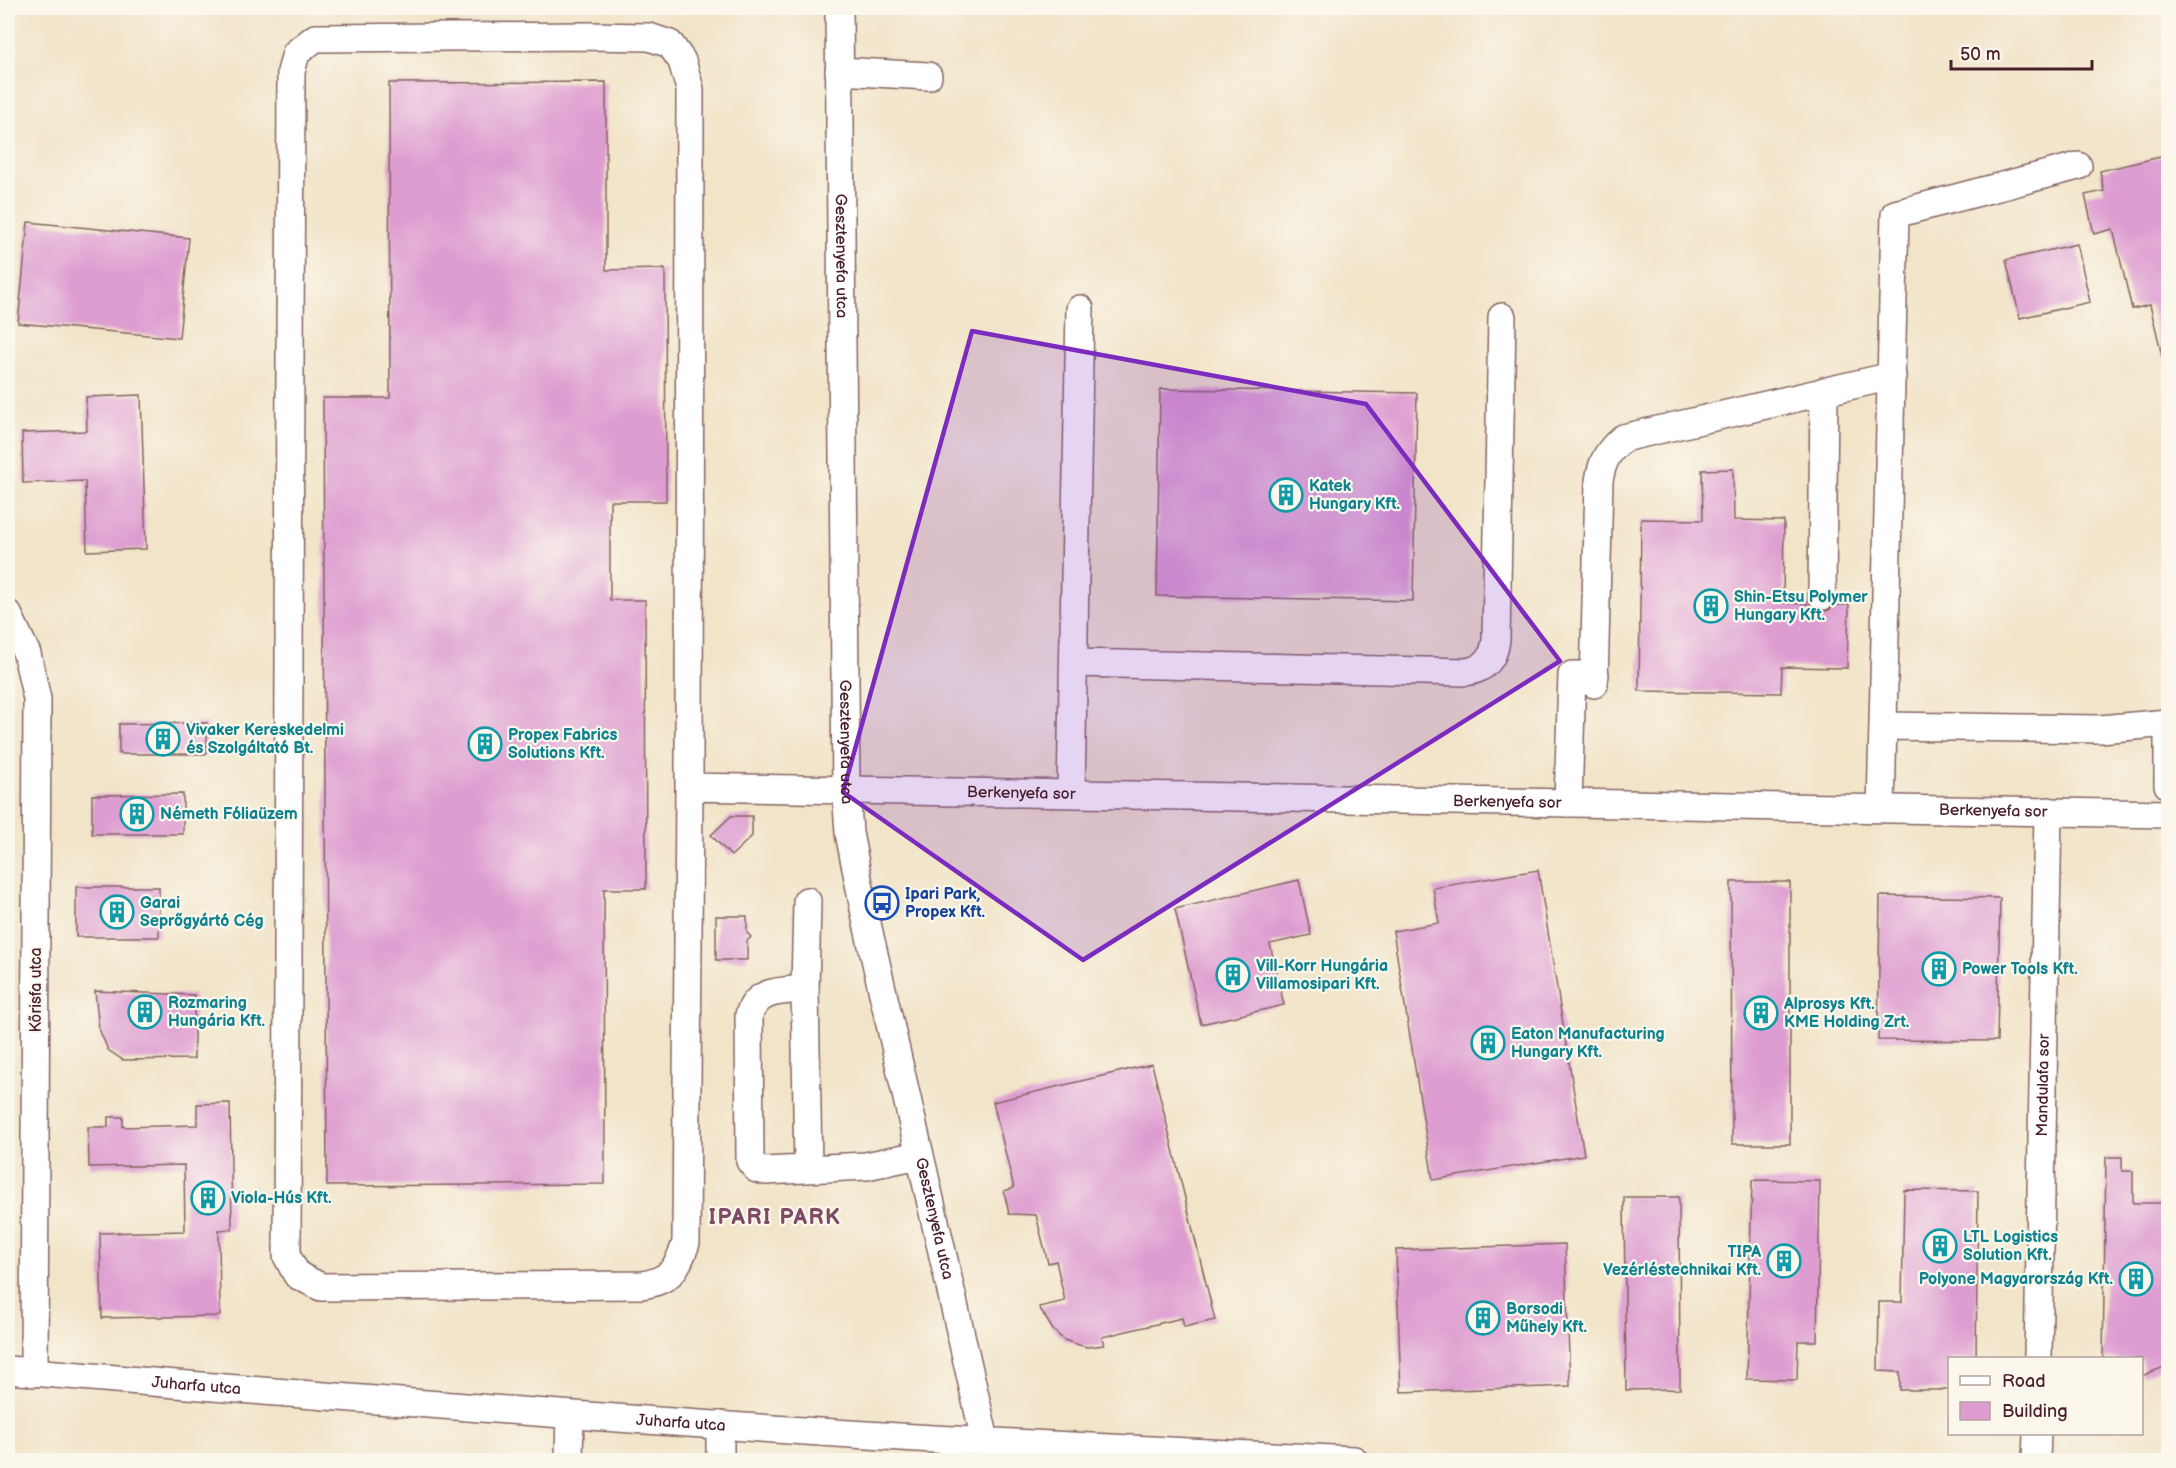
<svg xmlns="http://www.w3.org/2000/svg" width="2176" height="1468" font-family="'Balsamiq Sans',sans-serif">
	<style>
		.building { fill: #de9dd1 }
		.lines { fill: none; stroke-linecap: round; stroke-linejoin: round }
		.minor-casing { stroke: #846462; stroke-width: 30 }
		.minor { stroke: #fff; stroke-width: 27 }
		.marked { fill: #7b2cbf; fill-opacity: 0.2; stroke: #7b2cbf; stroke-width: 4.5; stroke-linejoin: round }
		.labels { text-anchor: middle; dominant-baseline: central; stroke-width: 4.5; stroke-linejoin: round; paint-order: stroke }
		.street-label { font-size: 16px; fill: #4a1f2b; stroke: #fbf7ec }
		.culture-label { font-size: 16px; font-weight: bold; fill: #0d838f; stroke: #fbf7ec; text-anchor: start }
		.transit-label { font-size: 16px; font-weight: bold; fill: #164399; stroke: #fbf7ec; text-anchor: start }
		.district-label { font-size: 22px; font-weight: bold; letter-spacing: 1.5px; fill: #7e4b65; stroke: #fbf7ec }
	</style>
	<rect width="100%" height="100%" fill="#fbf7ec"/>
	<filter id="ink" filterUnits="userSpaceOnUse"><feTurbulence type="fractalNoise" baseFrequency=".0167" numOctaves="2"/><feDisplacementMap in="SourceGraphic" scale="12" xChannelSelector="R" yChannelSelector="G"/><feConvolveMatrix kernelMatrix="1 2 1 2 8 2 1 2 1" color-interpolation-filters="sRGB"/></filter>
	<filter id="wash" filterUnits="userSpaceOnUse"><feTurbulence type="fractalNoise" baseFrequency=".008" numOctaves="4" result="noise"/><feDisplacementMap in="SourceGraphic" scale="24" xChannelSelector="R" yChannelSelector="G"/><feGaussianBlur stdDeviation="1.35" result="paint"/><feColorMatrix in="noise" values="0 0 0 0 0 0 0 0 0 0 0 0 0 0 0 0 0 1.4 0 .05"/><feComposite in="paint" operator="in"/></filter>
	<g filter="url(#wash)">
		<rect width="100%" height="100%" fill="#f1e4c8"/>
		<g id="blocks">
			<g class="building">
				<polygon points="606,82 606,270 665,269 666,501 610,501 610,600 645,600 646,889 604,889 605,1184 327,1186 323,398 390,398 389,83"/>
				<polygon points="2169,155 2169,359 2163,360 2150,305 2132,309 2113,229 2094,234 2085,195 2104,191 2100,171"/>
				<polygon points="28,222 189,238 179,338 18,323"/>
				<polygon points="2077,244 2090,302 2020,318 2006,260"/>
				<polygon points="1160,389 1417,393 1413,601 1157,596"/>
				<polygon points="141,395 146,549 87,551 85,481 23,483 22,433 87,431 86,397"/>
				<polygon points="1733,469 1734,520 1784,521 1783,603 1808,604 1814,609 1821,612 1829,610 1835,605 1849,605 1847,668 1782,667 1781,693 1639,691 1641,519 1703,520 1702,470"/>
				<polygon points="207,723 207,754 119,754 119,724"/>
				<polygon points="183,794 183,834 92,834 92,795"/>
				<polygon points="731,816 752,816 752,836 731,856 711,835"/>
				<polygon points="1538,870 1584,1155 1433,1180 1393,931 1439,923 1433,888"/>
				<polygon points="1299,880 1311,935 1270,944 1284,1005 1201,1024 1175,909"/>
				<polygon points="1731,882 1790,882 1790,1144 1732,1144"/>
				<rect x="76" y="887" width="83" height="50"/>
				<polygon points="1880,896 2000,898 1997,1041 1878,1040"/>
				<polygon points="716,916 747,916 747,933 751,937 747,941 747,960 716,960"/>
				<polygon points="95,991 194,995 194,1059 123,1060 108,1050 99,1029"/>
				<polygon points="1152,1064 1215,1320 1184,1327 1182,1318 1102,1337 1104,1345 1087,1347 1079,1345 1064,1340 1053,1330 1039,1307 1065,1301 1056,1261 1048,1263 1036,1215 1009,1214 1004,1191 1014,1188 993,1102"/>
				<polygon points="230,1103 232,1229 219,1230 220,1316 102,1318 100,1233 185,1231 184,1165 89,1167 88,1127 108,1127 108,1117 123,1117 123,1127 197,1125 197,1104"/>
				<polygon points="2106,1157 2122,1157 2122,1171 2133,1171 2133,1203 2169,1203 2169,1365 2142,1376 2142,1359 2103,1359"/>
				<polygon points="1752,1180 1820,1181 1817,1341 1798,1341 1797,1380 1747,1379"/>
				<polygon points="1904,1190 1978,1191 1976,1359 1950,1359 1950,1390 1900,1390 1900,1372 1878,1371 1879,1302 1902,1302"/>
				<polygon points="1624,1197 1679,1197 1680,1389 1626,1390"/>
				<polygon points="1565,1244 1570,1386 1401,1392 1396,1250"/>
			</g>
		</g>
	</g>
	<g filter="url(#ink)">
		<use href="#blocks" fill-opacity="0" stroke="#846462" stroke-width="1.5"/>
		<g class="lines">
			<g class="minor-casing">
				<g id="minor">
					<path id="s1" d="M839 8 846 790 849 833 866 919 985 1440 992 1460"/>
					<polyline points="839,71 928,76"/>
					<polyline points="1822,596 1824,391"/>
					<polyline points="8,614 27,654 37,699 34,1373"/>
					<path d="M1074 663 1466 672C1485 669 1494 658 1496 640L1502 317"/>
					<path d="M1594 684 1599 481C1602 461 1608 451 1623 438L1892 376"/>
					<polyline points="2168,723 2168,785"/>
					<polyline points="1884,726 2100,729 2168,723"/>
					<path id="s2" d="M689 787 690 89 682 61 670 44 649 37 587 36 315 38 296 53 291 72 287 1256 297 1275 321 1287 642 1285C670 1281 677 1269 686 1243L689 787 2168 814"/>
					<polyline points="1071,793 1080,309"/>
					<polyline points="1568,803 1572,675 1595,675"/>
					<polyline points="1881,808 1895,214 2078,166"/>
					<polyline points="805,989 807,901"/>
					<path d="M808 1168 805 989C782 991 757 989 749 1015L750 1161 757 1169 765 1171 866 1166 919 1155"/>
					<path id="s3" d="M2038 1358 2048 811"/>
					<path id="s4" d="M8 1370C316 1396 625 1421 934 1439 1074 1447 1214 1453 1354 1460"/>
					<polyline points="720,1425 720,1460"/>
					<polyline points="569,1460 570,1415"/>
					<polyline points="2036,1460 2037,1434"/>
				</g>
			</g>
			<use href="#minor" class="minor"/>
		</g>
	</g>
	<path class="marked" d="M972 331 1366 404 1560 661 1083 960 843 792Z"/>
	<defs>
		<g id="building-ring" transform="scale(1.725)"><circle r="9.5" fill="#fbf7ec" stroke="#0f9aa8" stroke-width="1.5"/><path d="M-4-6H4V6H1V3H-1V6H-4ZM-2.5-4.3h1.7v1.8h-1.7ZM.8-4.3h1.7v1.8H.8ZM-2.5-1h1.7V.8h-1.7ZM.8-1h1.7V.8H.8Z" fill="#0f9aa8"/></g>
		<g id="bus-ring" transform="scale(1.725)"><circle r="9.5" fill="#fbf7ec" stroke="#1a4fb4" stroke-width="1.5"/><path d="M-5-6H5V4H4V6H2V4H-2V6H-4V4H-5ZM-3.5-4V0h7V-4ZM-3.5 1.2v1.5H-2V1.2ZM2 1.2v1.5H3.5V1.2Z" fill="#1a4fb4"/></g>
	</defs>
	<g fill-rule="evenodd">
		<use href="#building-ring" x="1286" y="495"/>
		<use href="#building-ring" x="1711" y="606"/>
		<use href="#building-ring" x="163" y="739"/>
		<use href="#building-ring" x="485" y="744"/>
		<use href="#building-ring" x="137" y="814"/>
		<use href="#bus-ring" x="882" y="903"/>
		<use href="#building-ring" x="117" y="912"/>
		<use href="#building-ring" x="1939" y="969"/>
		<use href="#building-ring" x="1233" y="975"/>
		<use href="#building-ring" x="145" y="1012"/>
		<use href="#building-ring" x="1761" y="1013"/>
		<use href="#building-ring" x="1488" y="1043"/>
		<use href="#building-ring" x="208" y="1198"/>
		<use href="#building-ring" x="1940" y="1246"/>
		<use href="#building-ring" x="1784" y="1261"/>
		<use href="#building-ring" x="2136" y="1279"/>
		<use href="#building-ring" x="1483" y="1318"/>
	</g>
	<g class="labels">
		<g class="street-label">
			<text stroke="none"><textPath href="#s1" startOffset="248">Gesztenyefa utca</textPath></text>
			<text stroke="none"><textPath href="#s1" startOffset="734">Gesztenyefa utca</textPath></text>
			<text stroke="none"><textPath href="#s2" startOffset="3555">Berkenyefa sor</textPath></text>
			<text stroke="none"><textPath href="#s2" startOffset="4041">Berkenyefa sor</textPath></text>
			<text stroke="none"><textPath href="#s2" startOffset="4527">Berkenyefa sor</textPath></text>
			<text transform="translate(36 990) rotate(-90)">Kőrisfa utca</text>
			<text stroke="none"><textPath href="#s3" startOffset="273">Mandulafa sor</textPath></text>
			<text stroke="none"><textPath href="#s1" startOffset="1220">Gesztenyefa utca</textPath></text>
			<text stroke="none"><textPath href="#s4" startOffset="189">Juharfa utca</textPath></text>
			<text stroke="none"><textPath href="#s4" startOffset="675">Juharfa utca</textPath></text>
		</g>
		<g class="culture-label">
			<text x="1309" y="486">Katek<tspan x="1309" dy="18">Hungary Kft.</tspan></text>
			<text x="1734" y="597">Shin-Etsu Polymer<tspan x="1734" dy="18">Hungary Kft.</tspan></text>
			<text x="186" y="730">Vivaker Kereskedelmi<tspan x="186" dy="18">és Szolgáltató Bt.</tspan></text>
			<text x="508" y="735">Propex Fabrics<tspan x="508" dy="18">Solutions Kft.</tspan></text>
			<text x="160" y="814">Németh Fóliaüzem</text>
			<text x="140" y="903">Garai<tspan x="140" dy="18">Seprőgyártó Cég</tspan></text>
			<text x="1256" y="966">Vill-Korr Hungária<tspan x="1256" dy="18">Villamosipari Kft.</tspan></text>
			<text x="1962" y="969">Power Tools Kft.</text>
			<text x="168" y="1003">Rozmaring<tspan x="168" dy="18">Hungária Kft.</tspan></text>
			<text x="1784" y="1004">Alprosys Kft.<tspan x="1784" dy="18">KME Holding Zrt.</tspan></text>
			<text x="1511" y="1034">Eaton Manufacturing<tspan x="1511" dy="18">Hungary Kft.</tspan></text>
			<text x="231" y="1198">Viola-Hús Kft.</text>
			<text x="1963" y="1237">LTL Logistics<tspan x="1963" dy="18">Solution Kft.</tspan></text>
			<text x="1761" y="1252" text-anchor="end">TIPA<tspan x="1761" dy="18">Vezérléstechnikai Kft.</tspan></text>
			<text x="2113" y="1279" text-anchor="end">Polyone Magyarország Kft.</text>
			<text x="1506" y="1309">Borsodi<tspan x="1506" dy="18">Műhely Kft.</tspan></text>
		</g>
		<g class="transit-label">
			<text x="905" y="894">Ipari Park,<tspan x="905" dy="18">Propex Kft.</tspan></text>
		</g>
		<g class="district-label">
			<text x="775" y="1217">IPARI PARK</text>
		</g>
	</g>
	<rect width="2176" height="1468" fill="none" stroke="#fbf7ec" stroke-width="30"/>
	<rect x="1948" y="1357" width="195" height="78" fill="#fbf7ec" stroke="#b4a19f" stroke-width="1.5"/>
	<rect x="1960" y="1376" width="30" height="9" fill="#ffffff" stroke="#b4a19f" stroke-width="1.5"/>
	<text x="2002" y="1387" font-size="18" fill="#4a1f2b">Road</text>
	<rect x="1960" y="1402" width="30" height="18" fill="#de9dd1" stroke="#b4a19f" stroke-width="1.5"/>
	<text x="2002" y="1417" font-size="18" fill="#4a1f2b">Building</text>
	<path d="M1951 60v9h141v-9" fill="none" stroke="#4a1f2b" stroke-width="3"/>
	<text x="1960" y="60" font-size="18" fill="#4a1f2b" stroke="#fbf7ec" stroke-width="4.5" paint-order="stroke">50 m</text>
</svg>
